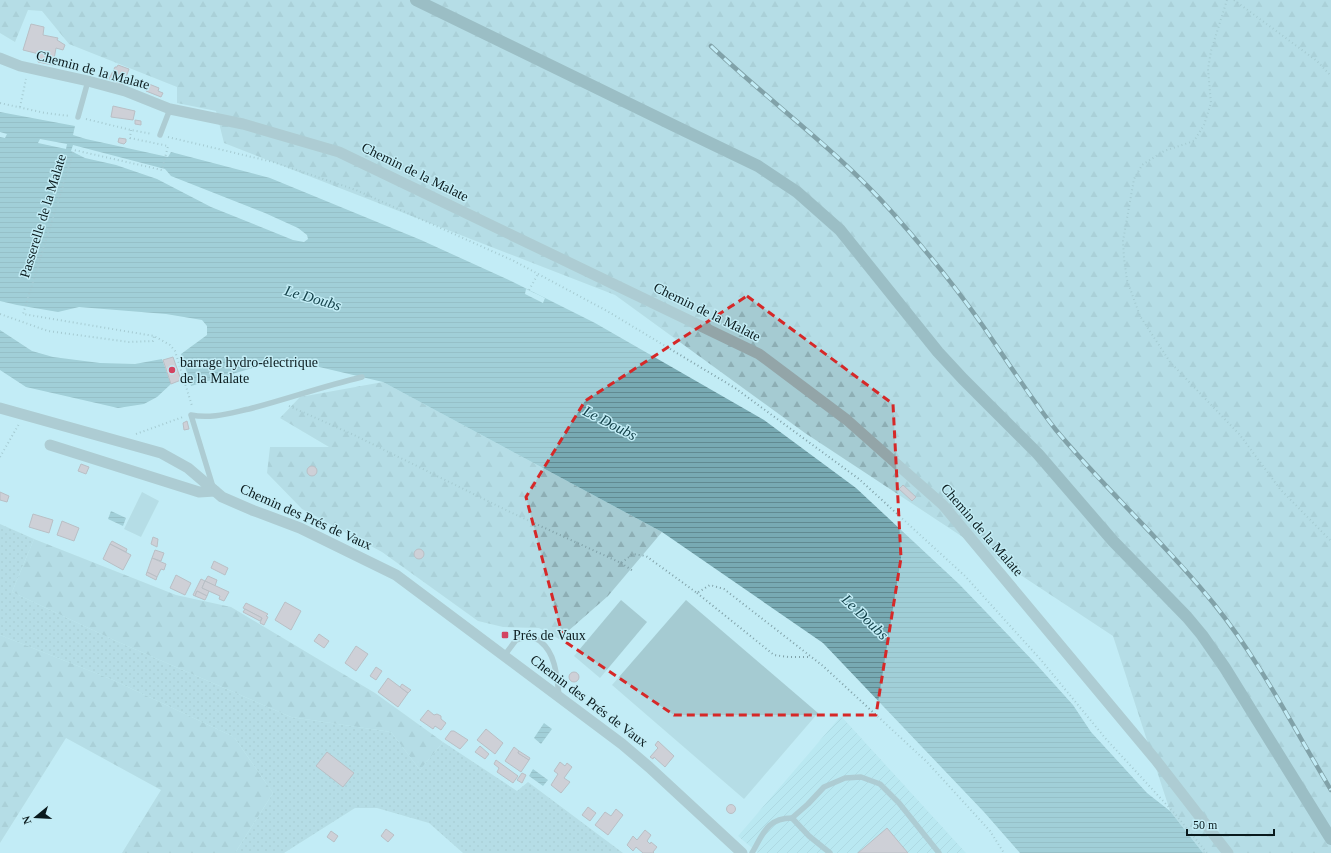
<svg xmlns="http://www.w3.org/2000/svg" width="1331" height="853" font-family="Georgia,serif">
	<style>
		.industrial { fill: url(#industrial-furrows) }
		.grass { fill: url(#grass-dots) }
		.forest { fill: url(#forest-firs) }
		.garden { fill: #a5cbd2 }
		.water { fill: url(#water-rules); fill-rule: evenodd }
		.pier { fill: #c2ecf5 }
		.building { fill: #dbadb1; stroke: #ac878a }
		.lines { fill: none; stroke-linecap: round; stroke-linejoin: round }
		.path { stroke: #80a1a8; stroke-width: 2; stroke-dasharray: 1 3; stroke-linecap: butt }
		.lane { stroke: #93a5a8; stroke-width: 5.5 }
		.street { stroke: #93a5a8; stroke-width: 11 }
		.secondary { stroke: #6c868b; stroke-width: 12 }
		.rail-casing { stroke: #32484c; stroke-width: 4.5 }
		.rail { stroke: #c2ecf5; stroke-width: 3; stroke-dasharray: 9; stroke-linecap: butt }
		.marked { fill: none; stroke: #d62828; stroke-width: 3; stroke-dasharray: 8 5; stroke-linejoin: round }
		.poi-dot { fill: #d34360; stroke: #c2ecf5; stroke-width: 1.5 }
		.labels { text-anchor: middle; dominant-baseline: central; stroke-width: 3; stroke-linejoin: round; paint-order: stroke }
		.street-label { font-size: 14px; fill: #0a1a1d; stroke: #c2ecf5 }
		.poi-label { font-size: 14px; fill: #0a1a1d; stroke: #c2ecf5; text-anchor: start }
		.water-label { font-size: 15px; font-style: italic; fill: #14424a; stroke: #c2ecf5 }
	</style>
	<defs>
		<pattern id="industrial-furrows" width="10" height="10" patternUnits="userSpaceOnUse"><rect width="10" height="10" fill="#aee2ec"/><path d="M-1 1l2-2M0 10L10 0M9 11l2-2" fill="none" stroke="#94c1ca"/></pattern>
		<pattern id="grass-dots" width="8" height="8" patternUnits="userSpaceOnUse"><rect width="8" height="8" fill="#a5cbd2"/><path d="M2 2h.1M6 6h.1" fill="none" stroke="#8daeb4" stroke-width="1.8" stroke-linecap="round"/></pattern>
		<pattern id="forest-firs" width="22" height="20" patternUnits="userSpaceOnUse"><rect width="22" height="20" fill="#a5cbd2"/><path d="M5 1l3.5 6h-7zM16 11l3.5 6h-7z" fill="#8daeb4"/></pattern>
		<pattern id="water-rules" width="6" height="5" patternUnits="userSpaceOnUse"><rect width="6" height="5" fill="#78aab3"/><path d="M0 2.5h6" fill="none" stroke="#618a91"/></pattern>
	</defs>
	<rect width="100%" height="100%" fill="#c2ecf5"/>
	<polygon class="industrial" points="841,716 966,853 758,853 738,836"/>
	<polygon class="grass" points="0,524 34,539 12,592 116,641 291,717 391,732 420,770 443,742 517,791 528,782 623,853 463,853 429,823 377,808 355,808 284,853 235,853 273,793 234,737 113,680 0,635"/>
	<g class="forest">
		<polygon points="0,0 1331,0 1331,853 1203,853 1170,811 1113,636 805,433 615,295 224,143 216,111 177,103 177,87 69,44 42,11 28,10 15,42 0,33"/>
		<polygon points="383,382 662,532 608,596 559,639 539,628 503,627 478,621 382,552 302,509 267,473 270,447 329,447 280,418 300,397"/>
		<polygon points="34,539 176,595 231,607 375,693 443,742 420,770 391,732 291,717 116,641 12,592"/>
		<polygon points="0,635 113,680 234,737 273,793 235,853 122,853 161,790 66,738 0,843"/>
	</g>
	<g class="garden">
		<polygon points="142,492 159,501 141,537 124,529"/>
		<polygon points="621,600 647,622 600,678 574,656"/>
		<polygon points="686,600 818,713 744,799 612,685"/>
	</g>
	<g class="water">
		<path d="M0 112 75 126 73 135 86 139 168 157 171 152 270 178 421 240 511 281 595 323 764 420 856 488 959 584 1036 664 1073 705 1091 732 1147 793 1170 811 1203 853H1020L984 812 823 643 662 532 383 382 298 362H273L191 386 181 354 207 335V326L202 320 166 314 79 307 58 312 17 305 0 301V137L5 138 7 134 0 132ZM40 139 67 144 66 149 38 143ZM73 145 165 169 171 176 265 213 298 228 307 235 308 239 304 242 293 240 211 207 157 179 116 165 85 158 71 151Z"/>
		<polygon points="0,330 32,351 53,357 100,363 135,364 162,359 171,384 157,397 144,404 118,408 26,387 0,370"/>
		<polygon points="111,511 126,518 123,526 108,519"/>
		<polygon points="544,723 552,729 541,744 534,738"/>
		<polygon points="533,769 548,780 543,786 529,776"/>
	</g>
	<polygon class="pier" points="526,289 545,298 543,303 525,294"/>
	<g class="building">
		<polygon points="31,24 44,27 43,35 58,38 57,40 65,45 63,50 56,48 53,65 38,62 39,54 23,50"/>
		<polygon points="118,65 129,69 123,85 109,79 115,67 117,67"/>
		<polygon points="149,84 159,88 158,91 163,93 161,97 146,91"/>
		<polygon points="113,106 135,111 133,120 111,117"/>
		<polygon points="135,120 141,121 141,125 135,124"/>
		<polygon points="119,138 126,139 126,142 124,144 120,143 118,142"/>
		<polygon points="173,357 181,380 171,384 163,360"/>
		<polygon points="187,421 189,429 184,430 183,423"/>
		<polygon points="81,464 89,467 86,474 78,471"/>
		<circle cx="312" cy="471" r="5"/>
		<polygon points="903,485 916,497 912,501 899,489"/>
		<polygon points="0,492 9,496 7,502 0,500"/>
		<polygon points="33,514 53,520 49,533 29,527"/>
		<polygon points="62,521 79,528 74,541 57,535"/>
		<polygon points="153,537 158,539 157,547 151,544"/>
		<polygon points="112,541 127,549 126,552 110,544"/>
		<polygon points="110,544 131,555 123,570 103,559"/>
		<circle cx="419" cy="554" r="5"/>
		<polygon points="155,550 164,553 161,561 152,558"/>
		<polygon points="152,558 166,564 164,570 161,569 157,577 147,572"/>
		<polygon points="214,561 228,568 225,575 211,568"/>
		<polygon points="147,572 157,577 156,580 146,575"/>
		<polygon points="176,575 191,583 185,595 170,588"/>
		<polygon points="208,576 217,580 215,586 205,581"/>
		<polygon points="201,579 205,581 202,588 209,591 207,596 197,591 195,596 193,595"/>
		<polygon points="205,581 229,592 224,601 219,599 220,596 202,588"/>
		<polygon points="197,591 207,596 205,600 195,596"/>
		<polygon points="285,602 301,611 291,630 275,620"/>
		<polygon points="246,603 268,614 266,616 268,617 264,625 260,623 262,618 243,608"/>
		<polygon points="245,609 262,618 260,621 243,612"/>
		<polygon points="319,634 329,641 324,648 314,641"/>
		<polygon points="356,646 368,654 356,671 345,663"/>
		<polygon points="376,667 382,671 376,680 370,676"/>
		<circle cx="574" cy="677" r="5"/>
		<polygon points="388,678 408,693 398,707 378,692"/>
		<polygon points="402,684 411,690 408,693 400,687"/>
		<polygon points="428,710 434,715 437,714 441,716 441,719 446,723 441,730 435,726 433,729 420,720"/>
		<polygon points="486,729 503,743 495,754 477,740"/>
		<polygon points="451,731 454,731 468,740 460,749 445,739"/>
		<polygon points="658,741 674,756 665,767 654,757 653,759 650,757 658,748 655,745"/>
		<polygon points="480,746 489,754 485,759 475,752"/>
		<polygon points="514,747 519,751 518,753 529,760 521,772 505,761"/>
		<polygon points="519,751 530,758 529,760 518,753"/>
		<polygon points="327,752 354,773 343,787 316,766"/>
		<polygon points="496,760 518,776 513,783 497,772 499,768 494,764"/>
		<polygon points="560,762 565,766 567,763 572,767 564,778 570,782 561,793 551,785 558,774 554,771"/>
		<polygon points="522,773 526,775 522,783 517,780"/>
		<circle cx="731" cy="809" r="4.5"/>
		<polygon points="588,807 596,813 590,821 582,815"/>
		<polygon points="616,809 623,815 608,835 595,825 605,812 611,816"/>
		<polygon points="887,828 908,853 858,853"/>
		<polygon points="386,829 394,835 388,842 381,836"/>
		<polygon points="645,830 651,835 647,841 650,844 651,842 657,847 653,852 654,853 643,853 636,847 633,851 627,845 633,836 637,840"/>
		<polygon points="331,831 338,836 334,842 327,837"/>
	</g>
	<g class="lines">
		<g class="path">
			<polyline points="1227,0 1211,51 1208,69 1211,103 1204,125 1194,141 1164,151 1142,165 1134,179 1123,241 1124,258 1127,280 1140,316 1170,362 1240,435 1280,489 1331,541"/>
			<polyline points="1234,0 1317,61 1331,76"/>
			<polyline points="0,103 45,113 70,116"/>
			<polyline points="20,107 26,79"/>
			<polyline points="86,119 131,130 152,134"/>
			<polyline points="131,130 130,138 168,146 162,170 74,150 23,314 154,336 170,345 175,351 192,406"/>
			<polyline points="168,137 273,162 356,190 514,261 607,311 735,388 859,479 965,576 1041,660 1106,739 1176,815 1207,853"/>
			<polyline points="529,290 538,274"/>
			<polyline points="0,314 48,331 129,342 153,341 154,336"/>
			<polyline points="289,406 354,435 510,512 621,563 633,554 646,556 697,593 710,585 724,589 823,666 927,762 990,831 1004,853"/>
			<polyline points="136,434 183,417"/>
			<polyline points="0,457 19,424"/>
			<polyline points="621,563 633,571"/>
			<polyline points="697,593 774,655 788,657 811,657"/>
		</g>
		<g class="lane">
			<polyline points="78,117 88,81"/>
			<polyline points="160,135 170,109"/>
			<path d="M213 487 191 415C211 419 230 413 249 409 287 399 324 386 362 377"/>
			<path d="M504 656 516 640 529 636C533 638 538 639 541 642 556 654 557 678 559 696"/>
			<polyline points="792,818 808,804 824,787 845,778 861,777 880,784 899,803 939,853"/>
			<path d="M752 853C763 834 767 818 792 818L809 836 830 853"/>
		</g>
		<g class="street">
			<polyline points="0,58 20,66 88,81 125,91 170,109 243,124 339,152 759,354 847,420 943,505 1155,759 1228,853"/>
			<polyline points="0,408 161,453 188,468 222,497 252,510 300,528 396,575 622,744 649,767 742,853"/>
			<polyline points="50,445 199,492 215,491"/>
		</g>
		<polyline class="secondary" points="416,0 679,128 758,166 797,192 840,230 938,352 963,379 1038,454 1113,541 1187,617 1202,635 1225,668 1331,839"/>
		<g class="rail-casing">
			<path id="rail" d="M711 46C770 102 837 150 891 211 924 248 955 286 983 326 1007 361 1030 397 1056 430 1106 490 1165 543 1214 604 1260 661 1293 727 1331 790"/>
		</g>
		<use href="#rail" class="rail"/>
	</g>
	<path d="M0 0H1331V853H0ZM747 296 893 404 901 558 876 715H674L564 641 526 497 585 401Z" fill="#c2ecf5" fill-opacity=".55" fill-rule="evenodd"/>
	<path class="marked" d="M747 296 893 404 901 558 876 715H674L564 641 526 497 585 401Z"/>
	<g class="poi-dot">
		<circle cx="172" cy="370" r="4"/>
		<rect x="501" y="631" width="8" height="8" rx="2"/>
	</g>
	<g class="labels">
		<g class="street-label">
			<text transform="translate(93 70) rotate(15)">Chemin de la Malate</text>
			<text transform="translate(415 172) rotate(26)">Chemin de la Malate</text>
			<text transform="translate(43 216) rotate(-73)">Passerelle de la Malate</text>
			<text transform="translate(707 312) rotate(26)">Chemin de la Malate</text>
			<text transform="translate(306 517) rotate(24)">Chemin des Prés de Vaux</text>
			<text transform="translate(982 530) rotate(49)">Chemin de la Malate</text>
			<text transform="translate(589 701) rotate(37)">Chemin des Prés de Vaux</text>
		</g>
		<g class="poi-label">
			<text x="180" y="362">barrage hydro-électrique<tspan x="180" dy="16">de la Malate</tspan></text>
			<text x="513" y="635">Prés de Vaux</text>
		</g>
		<g class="water-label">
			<text transform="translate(313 298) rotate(16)">Le Doubs</text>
			<text transform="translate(610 423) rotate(27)">Le Doubs</text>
			<text transform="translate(865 617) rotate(44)">Le Doubs</text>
		</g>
	</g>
	<g transform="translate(36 817) rotate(252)" stroke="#c2ecf5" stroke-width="3" paint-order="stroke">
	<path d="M0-3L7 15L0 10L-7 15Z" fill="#0a1a1d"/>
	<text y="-6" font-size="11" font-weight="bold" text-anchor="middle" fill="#0a1a1d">N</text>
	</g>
	<path d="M1187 829v6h87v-6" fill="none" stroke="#0a1a1d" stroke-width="2"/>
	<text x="1193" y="829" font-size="12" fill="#0a1a1d" stroke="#c2ecf5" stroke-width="3" paint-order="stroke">50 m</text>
</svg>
